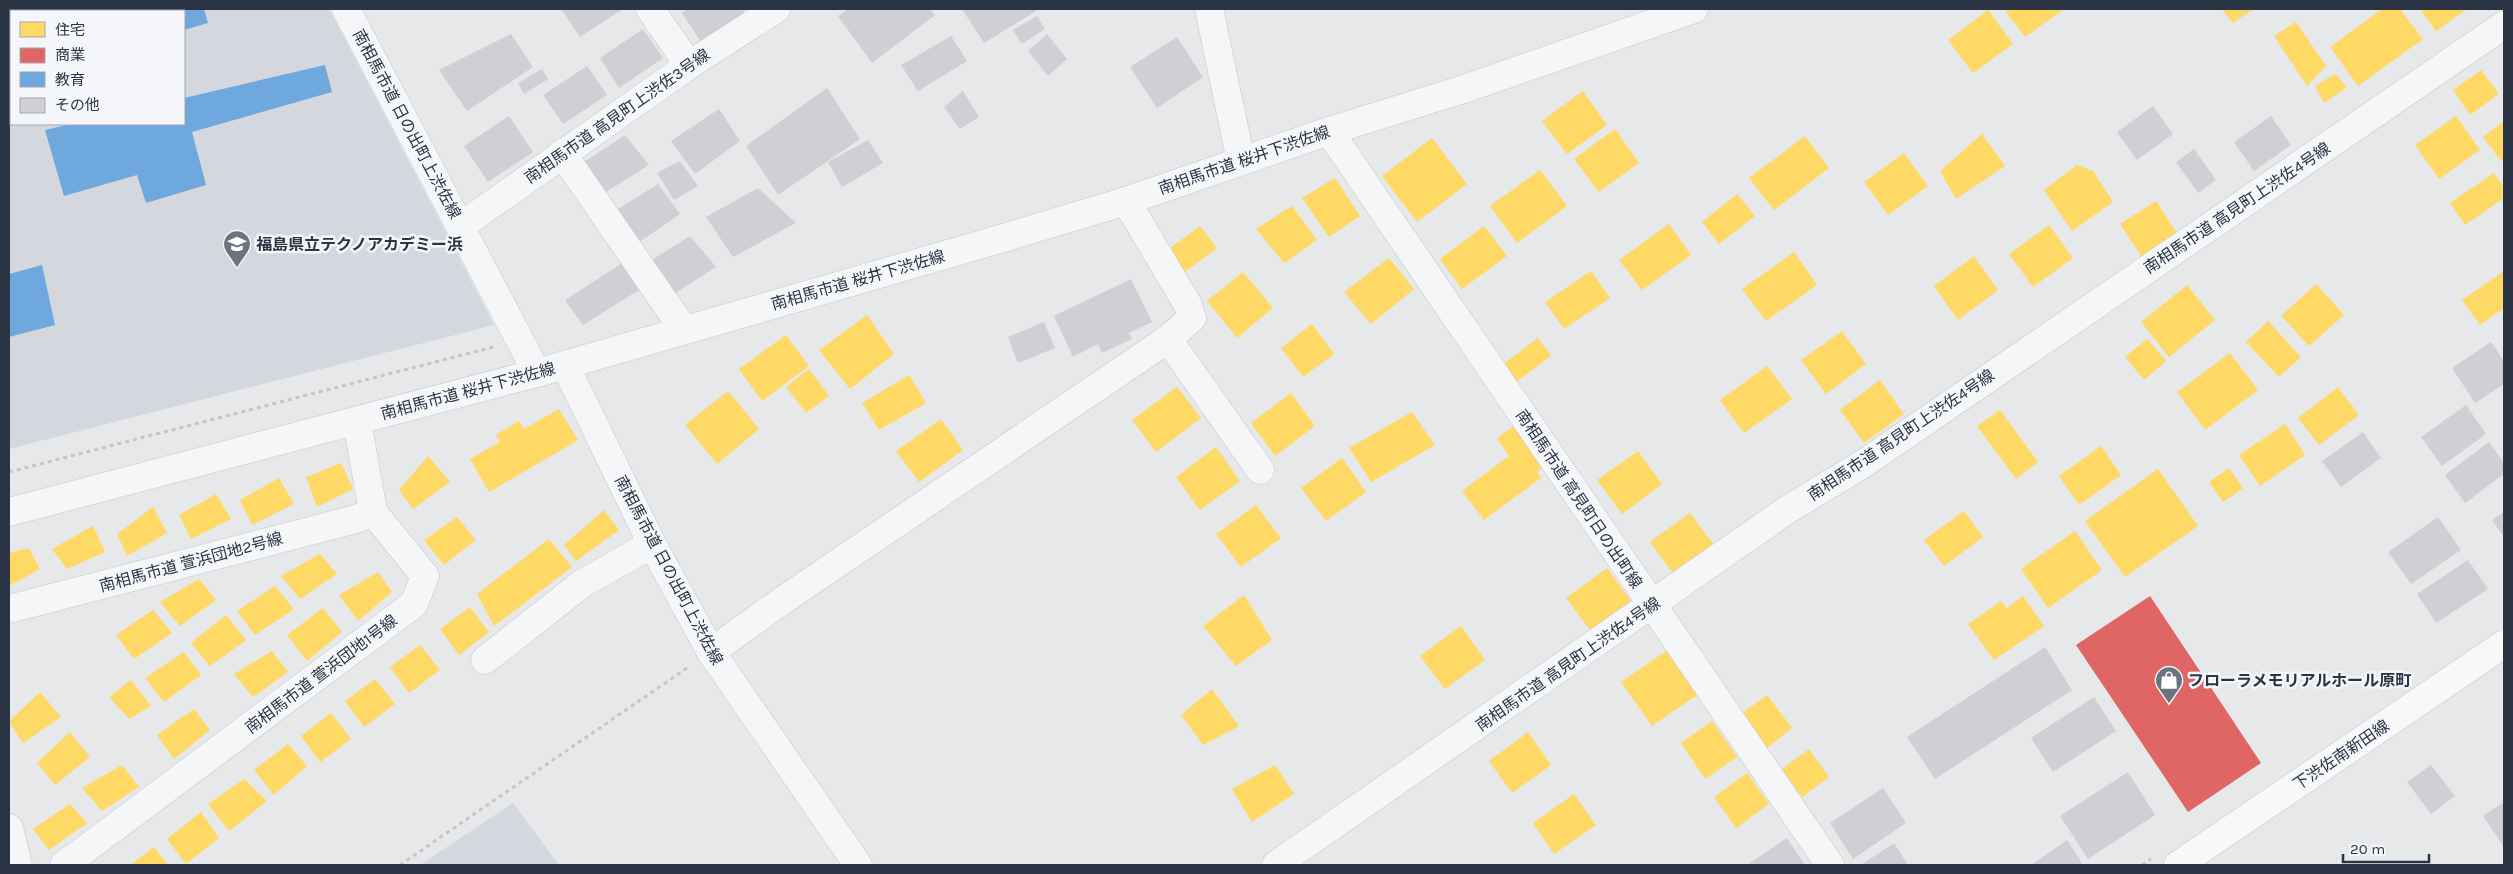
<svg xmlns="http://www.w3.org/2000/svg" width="2513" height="874" font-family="Karla,'Noto Sans JP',sans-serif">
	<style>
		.built { fill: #d4d7dd; fill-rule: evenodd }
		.homes { fill: #ffd966 }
		.shops { fill: #e06666 }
		.schools { fill: #6fa8dc }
		.building { fill: #ced0d3 }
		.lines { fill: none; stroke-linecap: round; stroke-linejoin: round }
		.minor-casing { stroke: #c4c6c8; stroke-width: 29 }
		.tertiary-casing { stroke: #c4c6c8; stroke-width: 29 }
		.secondary-casing { stroke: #c4c6c8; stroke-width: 29 }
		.path { stroke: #c5c6ca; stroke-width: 3; stroke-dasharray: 4 4; stroke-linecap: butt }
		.minor { stroke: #f5f6f7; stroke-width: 28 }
		.tertiary { stroke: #f5f6f7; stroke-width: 28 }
		.secondary { stroke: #f8f8f8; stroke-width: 28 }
		.labels { text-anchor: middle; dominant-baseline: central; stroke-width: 5; stroke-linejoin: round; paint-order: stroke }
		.street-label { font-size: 16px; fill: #2b3445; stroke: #f4f6f9 }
		.poi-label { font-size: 16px; font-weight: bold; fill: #2b3445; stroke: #f4f6f9; text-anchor: start }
	</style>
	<rect width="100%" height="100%" fill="#e6e8ea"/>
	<g class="built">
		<path d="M9 9H329L494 325 9 449ZM11 11H184V124H11Z"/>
		<polygon points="513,803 559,865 420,865"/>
	</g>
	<g class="homes">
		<polygon points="2004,9 2064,9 2025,37"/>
		<polygon points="2222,9 2253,9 2233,23"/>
		<polygon points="2382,9 2400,9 2423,39 2358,86 2330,47"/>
		<polygon points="2420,9 2467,9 2436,31"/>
		<polygon points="1988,10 2013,44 1973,73 1948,40"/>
		<polygon points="2296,22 2326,66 2307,86 2274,36"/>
		<polygon points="2481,70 2499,94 2470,115 2453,90"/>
		<polygon points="2335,74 2347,87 2324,103 2315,86"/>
		<polygon points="1583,91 1607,125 1567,154 1542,121"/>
		<polygon points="2456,116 2480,150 2439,179 2415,145"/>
		<polygon points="2504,121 2504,159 2501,161 2483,137"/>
		<polygon points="1615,129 1639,163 1599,192 1574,159"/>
		<polygon points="1982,134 2005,166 1956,199 1940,171"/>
		<polygon points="1805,136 1829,168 1774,210 1749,178"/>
		<polygon points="1432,138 1467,184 1417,222 1382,176"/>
		<polygon points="1904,153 1928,186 1888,215 1864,182"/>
		<polygon points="2077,165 2093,171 2113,202 2072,231 2044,190"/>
		<polygon points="1540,170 1567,206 1517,243 1490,206"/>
		<polygon points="2494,173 2504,188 2504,198 2465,225 2450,203"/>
		<polygon points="1335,178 1360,216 1329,237 1302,198"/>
		<polygon points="1737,194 1755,216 1719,244 1702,222"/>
		<polygon points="2156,201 2177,233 2141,256 2120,224"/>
		<polygon points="1292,206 1317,240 1284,263 1256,229"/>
		<polygon points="1669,224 1691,255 1642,290 1619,260"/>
		<polygon points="2049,225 2073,258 2033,287 2009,254"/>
		<polygon points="1200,226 1217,248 1182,274 1166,251"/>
		<polygon points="1484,226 1507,256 1462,289 1440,259"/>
		<polygon points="1794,252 1817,285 1766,321 1742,289"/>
		<polygon points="1974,256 1998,290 1958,320 1934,286"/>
		<polygon points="1389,258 1414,289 1371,324 1344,292"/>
		<polygon points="1591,271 1610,298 1564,329 1545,302"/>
		<polygon points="2504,271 2504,308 2480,325 2462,300"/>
		<polygon points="1243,272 1273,308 1237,338 1207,301"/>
		<polygon points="2316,284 2344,315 2309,346 2281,316"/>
		<polygon points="2187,285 2215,320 2169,357 2141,322"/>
		<polygon points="867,315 894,354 850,389 819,350"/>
		<polygon points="2268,321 2301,357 2279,377 2246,342"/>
		<polygon points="1312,324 1334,354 1303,377 1281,348"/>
		<polygon points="1842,331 1866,364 1826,394 1801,360"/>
		<polygon points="786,335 809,366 762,401 739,369"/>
		<polygon points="1538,338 1551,356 1515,383 1502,365"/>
		<polygon points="2147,339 2166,361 2144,380 2125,357"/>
		<polygon points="2230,353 2258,390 2205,430 2177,392"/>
		<polygon points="1767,366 1792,399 1744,433 1720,400"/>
		<polygon points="809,369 829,396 806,413 786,387"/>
		<polygon points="909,375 926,403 879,430 862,403"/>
		<polygon points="1880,380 1904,414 1864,443 1840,410"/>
		<polygon points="1177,387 1201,418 1156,452 1132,420"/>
		<polygon points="2338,387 2359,415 2319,445 2298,418"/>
		<polygon points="728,391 759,429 717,464 685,425"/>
		<polygon points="1291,393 1315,426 1275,456 1251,423"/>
		<polygon points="559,409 578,440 489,492 470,459 500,442 496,435 519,421 524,429"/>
		<polygon points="2000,410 2038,462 2016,479 1977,426"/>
		<polygon points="1412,412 1435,445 1371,482 1349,448"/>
		<polygon points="941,419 963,450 919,482 896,451"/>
		<polygon points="2285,424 2305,455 2260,486 2239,455"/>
		<polygon points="1514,426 1543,467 1537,472 1541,478 1484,520 1462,491 1509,456 1497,438"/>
		<polygon points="2101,446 2121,475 2079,505 2059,476"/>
		<polygon points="1216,447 1240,481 1200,510 1176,477"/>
		<polygon points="1638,451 1662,484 1622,514 1597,480"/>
		<polygon points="428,456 450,482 413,509 399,490"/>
		<polygon points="1342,458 1366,492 1326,521 1301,488"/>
		<polygon points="341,463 353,489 317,507 306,477"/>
		<polygon points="2229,468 2243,488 2223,502 2209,482"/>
		<polygon points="2158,469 2198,526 2125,577 2085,521"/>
		<polygon points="279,478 294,504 252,525 240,500"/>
		<polygon points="216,494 231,519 191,539 179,515"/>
		<polygon points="1256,505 1281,538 1241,567 1216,534"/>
		<polygon points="153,507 167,533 127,556 117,534"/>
		<polygon points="604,510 619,530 576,561 564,545"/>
		<polygon points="1964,511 1983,537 1944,566 1924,540"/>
		<polygon points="1690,513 1715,546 1675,576 1650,542"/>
		<polygon points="457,517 476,540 444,565 424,540"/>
		<polygon points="93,526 105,552 67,569 52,549"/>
		<polygon points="2075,531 2102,570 2048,608 2021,569"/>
		<polygon points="549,539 572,567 494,626 477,594"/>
		<polygon points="29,548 40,569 9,586 9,553"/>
		<polygon points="320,554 337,574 300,599 281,576"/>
		<polygon points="1607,568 1631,601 1591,631 1566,598"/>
		<polygon points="378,572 392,592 358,621 339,595"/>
		<polygon points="199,579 216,600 180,626 160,602"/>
		<polygon points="275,586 294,609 255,635 237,611"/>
		<polygon points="1244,595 1272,640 1236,666 1203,626"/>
		<polygon points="2023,596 2044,626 1994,660 1968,624 2001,601 2007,608"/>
		<polygon points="470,607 489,632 459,655 440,629"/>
		<polygon points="323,608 342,632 307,661 287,635"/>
		<polygon points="153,610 172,633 134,659 116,635"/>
		<polygon points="226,615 246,640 210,666 191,643"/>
		<polygon points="1461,626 1485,660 1445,689 1420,656"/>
		<polygon points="420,645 440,670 409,693 390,667"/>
		<polygon points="272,651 288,672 253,697 234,674"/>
		<polygon points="1666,651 1697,695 1652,726 1621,682"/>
		<polygon points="184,652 201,675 164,702 145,678"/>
		<polygon points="375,679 395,704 364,727 345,701"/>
		<polygon points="131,680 151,706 129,719 109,697"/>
		<polygon points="1212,689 1239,726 1203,745 1181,715"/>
		<polygon points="40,692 61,717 23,743 9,722"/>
		<polygon points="1767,695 1792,728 1767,748 1741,714"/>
		<polygon points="194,709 210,730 174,759 157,735"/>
		<polygon points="331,713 351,739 320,762 301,736"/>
		<polygon points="1712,721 1737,757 1705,779 1681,743"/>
		<polygon points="70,732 90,757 55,785 37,763"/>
		<polygon points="1528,732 1551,765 1512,793 1489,761"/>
		<polygon points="288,744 307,766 274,795 254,770"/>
		<polygon points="1809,749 1829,777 1802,797 1782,769"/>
		<polygon points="122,765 139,787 102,811 82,788"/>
		<polygon points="1275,765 1294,794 1252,822 1232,789"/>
		<polygon points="1747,773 1769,804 1736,828 1714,797"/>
		<polygon points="244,779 267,801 229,831 208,804"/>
		<polygon points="1574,794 1596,825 1554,854 1533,823"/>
		<polygon points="70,804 87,823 49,850 33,829"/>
		<polygon points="201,812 219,838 186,864 167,839"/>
		<polygon points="154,847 168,865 130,865"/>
	</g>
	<polygon class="shops" points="2150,596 2261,763 2188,812 2076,645"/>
	<g class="schools">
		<polygon points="164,9 204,9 208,23 184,30 184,11 157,11"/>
		<polygon points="325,65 332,92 192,132 206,185 146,203 137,175 64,196 45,130 71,124 184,124 184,98"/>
		<polygon points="42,265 55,325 9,337 9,274"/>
	</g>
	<g class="building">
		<polygon points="561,9 623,9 580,37"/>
		<polygon points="687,9 742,9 745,13 701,42 682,13"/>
		<polygon points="848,9 930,9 935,15 872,63 838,16"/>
		<polygon points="962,9 1034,9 1036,11 984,43"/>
		<polygon points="1037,16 1045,29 1022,44 1013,30"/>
		<polygon points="643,29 663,58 619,88 600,58"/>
		<polygon points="511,34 533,67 467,111 439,70"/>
		<polygon points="1047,34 1067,59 1048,76 1028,51"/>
		<polygon points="951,36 967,61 918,91 901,65"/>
		<polygon points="1177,37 1203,77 1157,108 1130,67"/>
		<polygon points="587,66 607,95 563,124 543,95"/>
		<polygon points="542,69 548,79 524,94 518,83"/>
		<polygon points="827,88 860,139 778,195 746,146"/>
		<polygon points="963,91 979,117 960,129 944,107"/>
		<polygon points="2153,106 2173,134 2137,160 2117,132"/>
		<polygon points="719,109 740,141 695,174 671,141"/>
		<polygon points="509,116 533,152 488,182 464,146"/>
		<polygon points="2271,116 2291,145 2254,171 2234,142"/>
		<polygon points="625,135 649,165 606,192 584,162"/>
		<polygon points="868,140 883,163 842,187 828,162"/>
		<polygon points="2194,149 2216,180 2198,193 2176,162"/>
		<polygon points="680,161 698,186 674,200 657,173"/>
		<polygon points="658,184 680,214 638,243 618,209"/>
		<polygon points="758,188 796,223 733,257 706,217"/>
		<polygon points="690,236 716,267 671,296 647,263"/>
		<polygon points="624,262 642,288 583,325 565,300"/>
		<polygon points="1131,279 1152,322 1129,333 1132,339 1102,353 1098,344 1073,357 1054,316"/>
		<polygon points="1044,322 1055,348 1018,363 1008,337"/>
		<polygon points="2491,342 2504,361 2504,384 2475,403 2452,368"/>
		<polygon points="2466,405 2486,434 2442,466 2421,437"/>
		<polygon points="2363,432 2381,458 2341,487 2322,461"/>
		<polygon points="2489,442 2504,463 2504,474 2465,503 2445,475"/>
		<polygon points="2504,512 2504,537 2492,520"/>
		<polygon points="2438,517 2461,550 2411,584 2388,552"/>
		<polygon points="2468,560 2488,589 2436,623 2417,594"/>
		<polygon points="2045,647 2072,690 1935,779 1907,737"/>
		<polygon points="2094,697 2116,731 2053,772 2031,738"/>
		<polygon points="2431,765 2455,796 2431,814 2407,782"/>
		<polygon points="2128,772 2155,815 2088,859 2060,816"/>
		<polygon points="1883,788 1906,823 1853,859 1830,823"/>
		<polygon points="2504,802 2504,847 2483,816"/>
		<polygon points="1787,838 1805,865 1747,865"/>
		<polygon points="2067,840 2082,863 2078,865 2031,865"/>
		<polygon points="1894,843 1908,865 1861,865"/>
	</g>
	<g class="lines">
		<g class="minor-casing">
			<g id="minor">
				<polyline points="346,9 537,373"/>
				<polyline points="650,9 689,65"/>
				<polyline points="1209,9 1241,161"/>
				<polyline points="1329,131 1830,865"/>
				<polyline points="562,153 684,330"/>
				<polyline points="461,226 689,65 776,9"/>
				<polyline points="1168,339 1260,470"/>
				<polyline points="565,365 652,544 711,652 858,865"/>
				<polyline points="9,609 356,519 373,512"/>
				<polyline points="711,652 779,603 1168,339 1192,318 1188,305 1126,201"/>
				<polyline points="485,660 583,583 652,544"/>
				<polyline points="9,828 18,865"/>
				<polyline points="64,865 414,604 425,576 373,512 357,421"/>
				<polyline points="1276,865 1787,510 1863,464 2504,25"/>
			</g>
		</g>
		<g class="tertiary-casing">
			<polyline id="tertiary" points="9,512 537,373 1000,239 1126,201 1329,131 1464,89 1694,9"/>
		</g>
		<g class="secondary-casing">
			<polyline id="secondary" points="2178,865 2504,644"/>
		</g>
		<g class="path">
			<polyline points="9,472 493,347"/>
			<polyline points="400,865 687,668"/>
			<polyline points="2142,865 2151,859"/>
		</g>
		<use href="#minor" class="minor"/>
		<use href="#tertiary" class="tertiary"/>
		<use href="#secondary" class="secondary"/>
	</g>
	<defs>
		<g id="school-pin" transform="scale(1.4375)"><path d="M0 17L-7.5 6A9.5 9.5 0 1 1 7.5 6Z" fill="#6c737f" stroke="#f4f6f9"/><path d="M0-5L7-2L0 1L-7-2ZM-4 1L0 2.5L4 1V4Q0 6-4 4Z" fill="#fff"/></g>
		<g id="shop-pin" transform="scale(1.4375)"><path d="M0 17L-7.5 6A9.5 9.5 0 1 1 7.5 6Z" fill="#6c737f" stroke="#f4f6f9"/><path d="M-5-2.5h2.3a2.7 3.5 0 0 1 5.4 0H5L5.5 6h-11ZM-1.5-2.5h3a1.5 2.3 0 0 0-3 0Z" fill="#fff"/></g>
	</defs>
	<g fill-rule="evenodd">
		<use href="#school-pin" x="237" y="244"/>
		<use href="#shop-pin" x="2169" y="680"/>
	</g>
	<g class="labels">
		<g class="street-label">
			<text transform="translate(617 116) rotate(-35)">南相馬市道 高見町上渋佐3号線</text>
			<text transform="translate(407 124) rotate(62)">南相馬市道 日の出町上渋佐線</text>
			<text transform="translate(1244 160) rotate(-19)">南相馬市道 桜井下渋佐線</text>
			<text transform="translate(2237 208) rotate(-34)">南相馬市道 高見町上渋佐4号線</text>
			<text transform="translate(858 280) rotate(-16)">南相馬市道 桜井下渋佐線</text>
			<text transform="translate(468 391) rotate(-15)">南相馬市道 桜井下渋佐線</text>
			<text transform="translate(1901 435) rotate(-34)">南相馬市道 高見町上渋佐4号線</text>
			<text transform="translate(1579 499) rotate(56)">南相馬市道 高見町日の出町線</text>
			<text transform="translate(191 562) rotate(-15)">南相馬市道 萱浜団地2号線</text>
			<text transform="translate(669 570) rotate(62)">南相馬市道 日の出町上渋佐線</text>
			<text transform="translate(1568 664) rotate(-35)">南相馬市道 高見町上渋佐4号線</text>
			<text transform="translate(321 674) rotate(-37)">南相馬市道 萱浜団地1号線</text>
			<text transform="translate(2341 755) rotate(-34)">下渋佐南新田線</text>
		</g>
		<g class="poi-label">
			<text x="256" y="244">福島県立テクノアカデミー浜</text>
			<text x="2188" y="680">フローラメモリアルホール原町</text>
		</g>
	</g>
	<rect width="2513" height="874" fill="none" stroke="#2b3445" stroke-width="20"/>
	<rect x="10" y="10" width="175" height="115" fill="#f4f6f9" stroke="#a4a8b1"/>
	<rect x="20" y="22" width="25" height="15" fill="#ffd966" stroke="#a4a8b1"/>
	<text x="55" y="35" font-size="15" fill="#2b3445">住宅</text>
	<rect x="20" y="48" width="25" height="15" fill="#e06666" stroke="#a4a8b1"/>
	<text x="55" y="60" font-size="15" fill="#2b3445">商業</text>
	<rect x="20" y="72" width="25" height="15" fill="#6fa8dc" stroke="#a4a8b1"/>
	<text x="55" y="85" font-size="15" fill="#2b3445">教育</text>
	<rect x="20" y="98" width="25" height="15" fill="#ced0d3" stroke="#a4a8b1"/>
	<text x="55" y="110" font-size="15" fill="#2b3445">その他</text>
	<path d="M2343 854v8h86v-8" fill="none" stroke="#2b3445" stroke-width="2.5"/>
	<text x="2350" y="854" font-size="15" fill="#2b3445" stroke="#f4f6f9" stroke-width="4" paint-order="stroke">20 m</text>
</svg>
